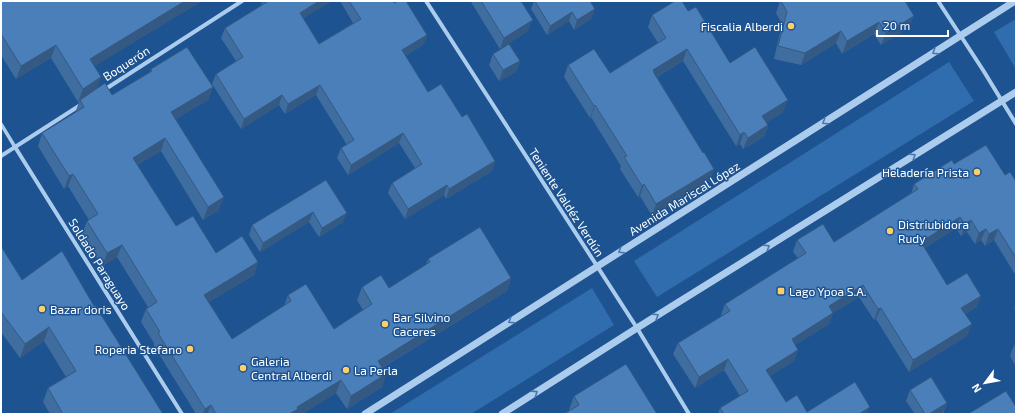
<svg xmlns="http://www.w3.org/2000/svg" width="1017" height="415" font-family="'Exo 2',sans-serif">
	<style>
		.green { fill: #306dae }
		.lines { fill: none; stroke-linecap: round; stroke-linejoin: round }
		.pedestrian { stroke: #acccee; stroke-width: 3.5 }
		.minor { stroke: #acccee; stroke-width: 4 }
		.tertiary { stroke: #acccee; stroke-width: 7 }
		.wall { fill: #406d9f }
		.shaded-wall { fill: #345982 }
		.building { fill: #4a7fb9; stroke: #345982 }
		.oneway { stroke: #4877ac }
		.poi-dot { fill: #fdcf6b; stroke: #1d5390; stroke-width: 1.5 }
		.labels { text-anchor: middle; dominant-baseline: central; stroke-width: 3; stroke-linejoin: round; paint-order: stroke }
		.poi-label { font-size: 12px; fill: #fff; stroke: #1d5390; text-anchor: start }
		.street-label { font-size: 12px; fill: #fff; stroke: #1d5390 }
	</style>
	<rect width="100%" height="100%" fill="#1d5390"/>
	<g class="green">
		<polygon points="1016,19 1016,69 994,32"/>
		<polygon points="949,62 974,101 657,297 634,261"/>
		<polygon points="592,288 614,325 471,414 390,414"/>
	</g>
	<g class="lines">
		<polyline class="pedestrian" points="1,124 15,147"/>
		<g class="minor">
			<polyline points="426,1 637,328 689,414"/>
			<polyline points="938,1 983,70 1016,124"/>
			<polyline points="104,90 242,1"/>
			<polyline points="15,147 182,414"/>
			<polyline points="1,156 82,104"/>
		</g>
		<g class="tertiary">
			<polyline points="365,414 1015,1"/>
			<polyline points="502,414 637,328 1016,92"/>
		</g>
	</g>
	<g class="wall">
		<polygon points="1,1 202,1 94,66 101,77 97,88 112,95 150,72 151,69 213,87 208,100 176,119 219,210 203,220 161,151 137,165 176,226 216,253 258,262 254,275 209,302 232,339 284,306 288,295 334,329 363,310 357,300 362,287 389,288 426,265 428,259 511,278 507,291 382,368 386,374 382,387 347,409 336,393 302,414 196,414 154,346 154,343 141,322 146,309 148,307 117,257 102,266 82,234 87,221 89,220 68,186 64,189 38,146 42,133 75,113 79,102 78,102 51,58 16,79 1,55"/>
		<polygon points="262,1 332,1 303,18 319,44 353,23 340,1 393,1 394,3 427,35 423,45 405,56 428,92 462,117 495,161 492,171 446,199 444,195 405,219 388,193 392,183 415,168 399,143 348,175 337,158 341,148 347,145 316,95 285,114 279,105 241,129 212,84 216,74 236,61 221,38 225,28 261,6"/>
		<polygon points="469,1 521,1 528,31 500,49 471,2 470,2"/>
		<polygon points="534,1 590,1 592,18 574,30 569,21 547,35 531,9"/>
		<polygon points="780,1 909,28 881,45 874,34 842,54 836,43 801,65 774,59 782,24 776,13"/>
		<polygon points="688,11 730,63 783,112 766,123 768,125 764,137 743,149 740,144 736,146 683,61 657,77 703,153 714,169 710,180 652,216 640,196 638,197 620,169 621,166 591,117 590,118 564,77 568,65 610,73 658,43 648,27 652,15"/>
		<polygon points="493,54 520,61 516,72 499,81 489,65"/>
		<polygon points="954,164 1005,175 1016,181 1016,276 994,240 985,246 981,240 975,244 967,232 961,236 956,228 925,248 947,285 977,307 965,314 967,336 909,372 876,319 874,320 859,297 833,313 829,324 795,345 798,350 794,361 770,376 786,402 807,412 867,414 718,414 720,408 740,396 724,370 695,388 673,354 678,343 722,316 721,315 725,304 798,258 793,252 797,240 834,242 911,194 914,184"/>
		<polygon points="326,180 343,222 319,237 309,222 260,252 249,235 252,225"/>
		<polygon points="1,246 22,280 94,306 163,414 50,414 43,402 48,388 66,377 44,341 20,358 1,332"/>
		<polygon points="1016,304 1016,311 1014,308"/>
		<polygon points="1016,344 1016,367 1010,356 1014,345"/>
		<polygon points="910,390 947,403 943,414 915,414 906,401"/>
		<polygon points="574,396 657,414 570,411 569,410"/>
	</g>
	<g class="shaded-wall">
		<polygon points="185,1 202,1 85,72 90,59"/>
		<polygon points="319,1 332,1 296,23 300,13"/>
		<polygon points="595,9 592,18 574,30 577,20"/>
		<polygon points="572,12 569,21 547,35 550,26"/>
		<polygon points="914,16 909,28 881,45 886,33"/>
		<polygon points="533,20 528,31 500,49 504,38"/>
		<polygon points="879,22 874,34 842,54 847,41"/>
		<polygon points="841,31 836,43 801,65 805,53"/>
		<polygon points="427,35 423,45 398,60 402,50"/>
		<polygon points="56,45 51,58 16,79 21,66"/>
		<polygon points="687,49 683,61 651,80 653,70"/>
		<polygon points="520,61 516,72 499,81 503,70"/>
		<polygon points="101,77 97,90 80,100 78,102 83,89"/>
		<polygon points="320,85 316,95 285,114 288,104"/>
		<polygon points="213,87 208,100 166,125 171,112"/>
		<polygon points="282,95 279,105 241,129 244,119"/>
		<polygon points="788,100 783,112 758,128 762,116"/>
		<polygon points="595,105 591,117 590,118 594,106"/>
		<polygon points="768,125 764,137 743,149 748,138"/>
		<polygon points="744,132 740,144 736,146 740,135"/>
		<polygon points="403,133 399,143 348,175 351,165"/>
		<polygon points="165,138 161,151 128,170 133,158"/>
		<polygon points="495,161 492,171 446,199 449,189"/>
		<polygon points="714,169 710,180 652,216 656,204"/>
		<polygon points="73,174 68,186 64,189 69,176"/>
		<polygon points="644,184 640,196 638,197 642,186"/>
		<polygon points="447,185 444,195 405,219 408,209"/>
		<polygon points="224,197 219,210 203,220 208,207"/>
		<polygon points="313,212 309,222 260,252 263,243"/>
		<polygon points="347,213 343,222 319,237 322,228"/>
		<polygon points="960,217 956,228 917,253 921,242"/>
		<polygon points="971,220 967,232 961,236 965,224"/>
		<polygon points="986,229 981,240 975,244 979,233"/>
		<polygon points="998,229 994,240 985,246 989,234"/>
		<polygon points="122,245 117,257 102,266 107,253"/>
		<polygon points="258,262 254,275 200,308 204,295"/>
		<polygon points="511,278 507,291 373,373 378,361"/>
		<polygon points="863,285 859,297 825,318 829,306"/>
		<polygon points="981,296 977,307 957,319 961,308"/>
		<polygon points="881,308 876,319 874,320 878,309"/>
		<polygon points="833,313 829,324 787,350 792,339"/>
		<polygon points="972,324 967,336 909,372 913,360"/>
		<polygon points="49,327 44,341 20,358 25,344"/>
		<polygon points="798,350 794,361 762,381 766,370"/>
		<polygon points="728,359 724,370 695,388 699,377"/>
		<polygon points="386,374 382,387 347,409 351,396"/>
		<polygon points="341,380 336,393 302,414 289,414 297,407"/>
		<polygon points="947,403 942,414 929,414"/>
		<polygon points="211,405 207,414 203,414 205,409"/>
		<polygon points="870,407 867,414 859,414"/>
	</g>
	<g class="building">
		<polygon points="1,1 185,1 90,59 101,77 83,89 56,45 21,66 1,34"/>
		<polygon points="266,1 319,1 300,13 319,44 361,19 349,1 393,1 394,3 398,1 406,1 427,35 402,50 428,92 441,84 462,117 467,114 495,161 449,189 447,185 408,209 392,183 422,164 403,133 351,165 341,148 354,140 320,85 288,104 282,95 244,119 216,74 243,57 225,28 267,2"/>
		<polygon points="481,1 521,1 533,20 504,38"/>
		<polygon points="535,1 590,1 595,9 577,20 572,12 550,26"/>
		<polygon points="675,1 682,1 688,11 696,7 730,63 755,47 788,100 762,116 768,125 748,138 744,132 740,135 687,49 653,70 654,72 654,73 703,153 704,152 714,169 656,204 644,184 642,186 624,157 627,156 595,105 594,106 568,65 594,49 610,73 666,38 652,15"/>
		<polygon points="781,1 905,1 914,16 886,33 879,22 847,41 841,31 805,53 778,46 787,12"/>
		<polygon points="509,44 520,61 503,70 493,54"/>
		<polygon points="187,47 213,87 171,112 224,197 208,207 165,138 133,158 176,226 193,216 216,253 242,236 258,262 204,295 232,339 291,301 288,295 306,284 334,329 372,304 362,287 381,275 389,288 430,262 428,259 480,227 511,278 378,361 386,374 351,396 341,380 297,407 298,409 289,414 216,414 211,405 205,409 158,333 160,332 146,309 157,302 122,245 107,253 87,221 98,214 73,174 69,176 42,133 84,107 80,100 105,83 112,95 152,71 151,69"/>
		<polygon points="986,145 1005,175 1010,172 1016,181 1016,258 998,229 989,234 986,229 979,233 971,220 965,224 960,217 921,242 947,285 967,273 981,296 961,308 972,324 913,360 881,308 878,309 863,285 829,306 833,313 792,339 798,350 766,370 786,402 797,395 807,412 855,382 870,407 859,414 724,414 720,408 748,391 728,359 699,377 678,343 730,311 725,304 806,253 797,240 823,224 834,242 918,189 914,184 952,160 954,164"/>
		<polygon points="326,180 347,213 322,228 313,212 263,243 252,225"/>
		<polygon points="1,246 22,280 62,251 94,306 95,305 163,414 63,414 48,388 76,371 49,327 25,344 1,312"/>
		<polygon points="1016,344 1016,349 1014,345"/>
		<polygon points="626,364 657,414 564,414 579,405 574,396"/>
		<polygon points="931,377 947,403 929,414 925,414 910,390"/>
		<polygon points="1006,391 1016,407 1016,414 968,414"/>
	</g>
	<defs><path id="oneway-chevron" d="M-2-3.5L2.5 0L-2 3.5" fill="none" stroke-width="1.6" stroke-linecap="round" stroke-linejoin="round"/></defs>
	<g class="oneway">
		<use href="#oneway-chevron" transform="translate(935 52) rotate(148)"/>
		<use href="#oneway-chevron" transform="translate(825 122) rotate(148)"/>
		<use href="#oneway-chevron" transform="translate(913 156) rotate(-32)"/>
		<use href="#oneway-chevron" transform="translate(767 247) rotate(-32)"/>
		<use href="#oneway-chevron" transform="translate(621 251) rotate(148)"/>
		<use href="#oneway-chevron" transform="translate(656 316) rotate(-32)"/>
		<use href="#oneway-chevron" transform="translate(511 321) rotate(148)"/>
		<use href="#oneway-chevron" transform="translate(535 393) rotate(-33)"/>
	</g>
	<g class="poi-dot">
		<circle cx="791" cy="26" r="4"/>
		<circle cx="977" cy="172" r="4"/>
		<circle cx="890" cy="231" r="4"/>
		<rect x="777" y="287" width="8" height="8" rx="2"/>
		<circle cx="42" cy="309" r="4"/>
		<circle cx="385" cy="324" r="4"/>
		<circle cx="190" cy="349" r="4"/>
		<circle cx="243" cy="368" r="4"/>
		<circle cx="346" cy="370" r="4"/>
	</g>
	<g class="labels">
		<g class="poi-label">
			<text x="783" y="26" text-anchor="end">Fiscalia Alberdi</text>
			<text x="969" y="172" text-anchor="end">Heladería Prista</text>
			<text x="898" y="224">Distriubidora<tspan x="898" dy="14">Rudy</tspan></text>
			<text x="789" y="291">Lago Ypoa S.A.</text>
			<text x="50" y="309">Bazar doris</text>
			<text x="393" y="317">Bar Silvino<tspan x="393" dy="14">Caceres</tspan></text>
			<text x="182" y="349" text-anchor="end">Roperia Stefano</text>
			<text x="251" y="361">Galeria<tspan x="251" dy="14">Central Alberdi</tspan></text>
			<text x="354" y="370">La Perla</text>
		</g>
		<g class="street-label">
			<text transform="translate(126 63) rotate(-33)">Boquerón</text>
			<text transform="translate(684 198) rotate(-32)">Avenida Mariscal López</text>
			<text transform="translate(567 202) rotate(57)">Teniente Valdéz Verdún</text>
			<text transform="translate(100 264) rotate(58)">Soldado Paraguayo</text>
		</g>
	</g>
	<rect width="1017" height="415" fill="none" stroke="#ffffff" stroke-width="4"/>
	<g transform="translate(985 383) rotate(238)" stroke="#1d5390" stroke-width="3" paint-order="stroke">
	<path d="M0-3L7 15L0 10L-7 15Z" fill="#ffffff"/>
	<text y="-6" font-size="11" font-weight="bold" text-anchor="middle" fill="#ffffff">N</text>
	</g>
	<path d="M877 30v6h71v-6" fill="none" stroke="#ffffff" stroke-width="2"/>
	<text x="883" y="30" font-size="12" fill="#ffffff" stroke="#1d5390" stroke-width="3" paint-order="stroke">20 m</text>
</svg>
